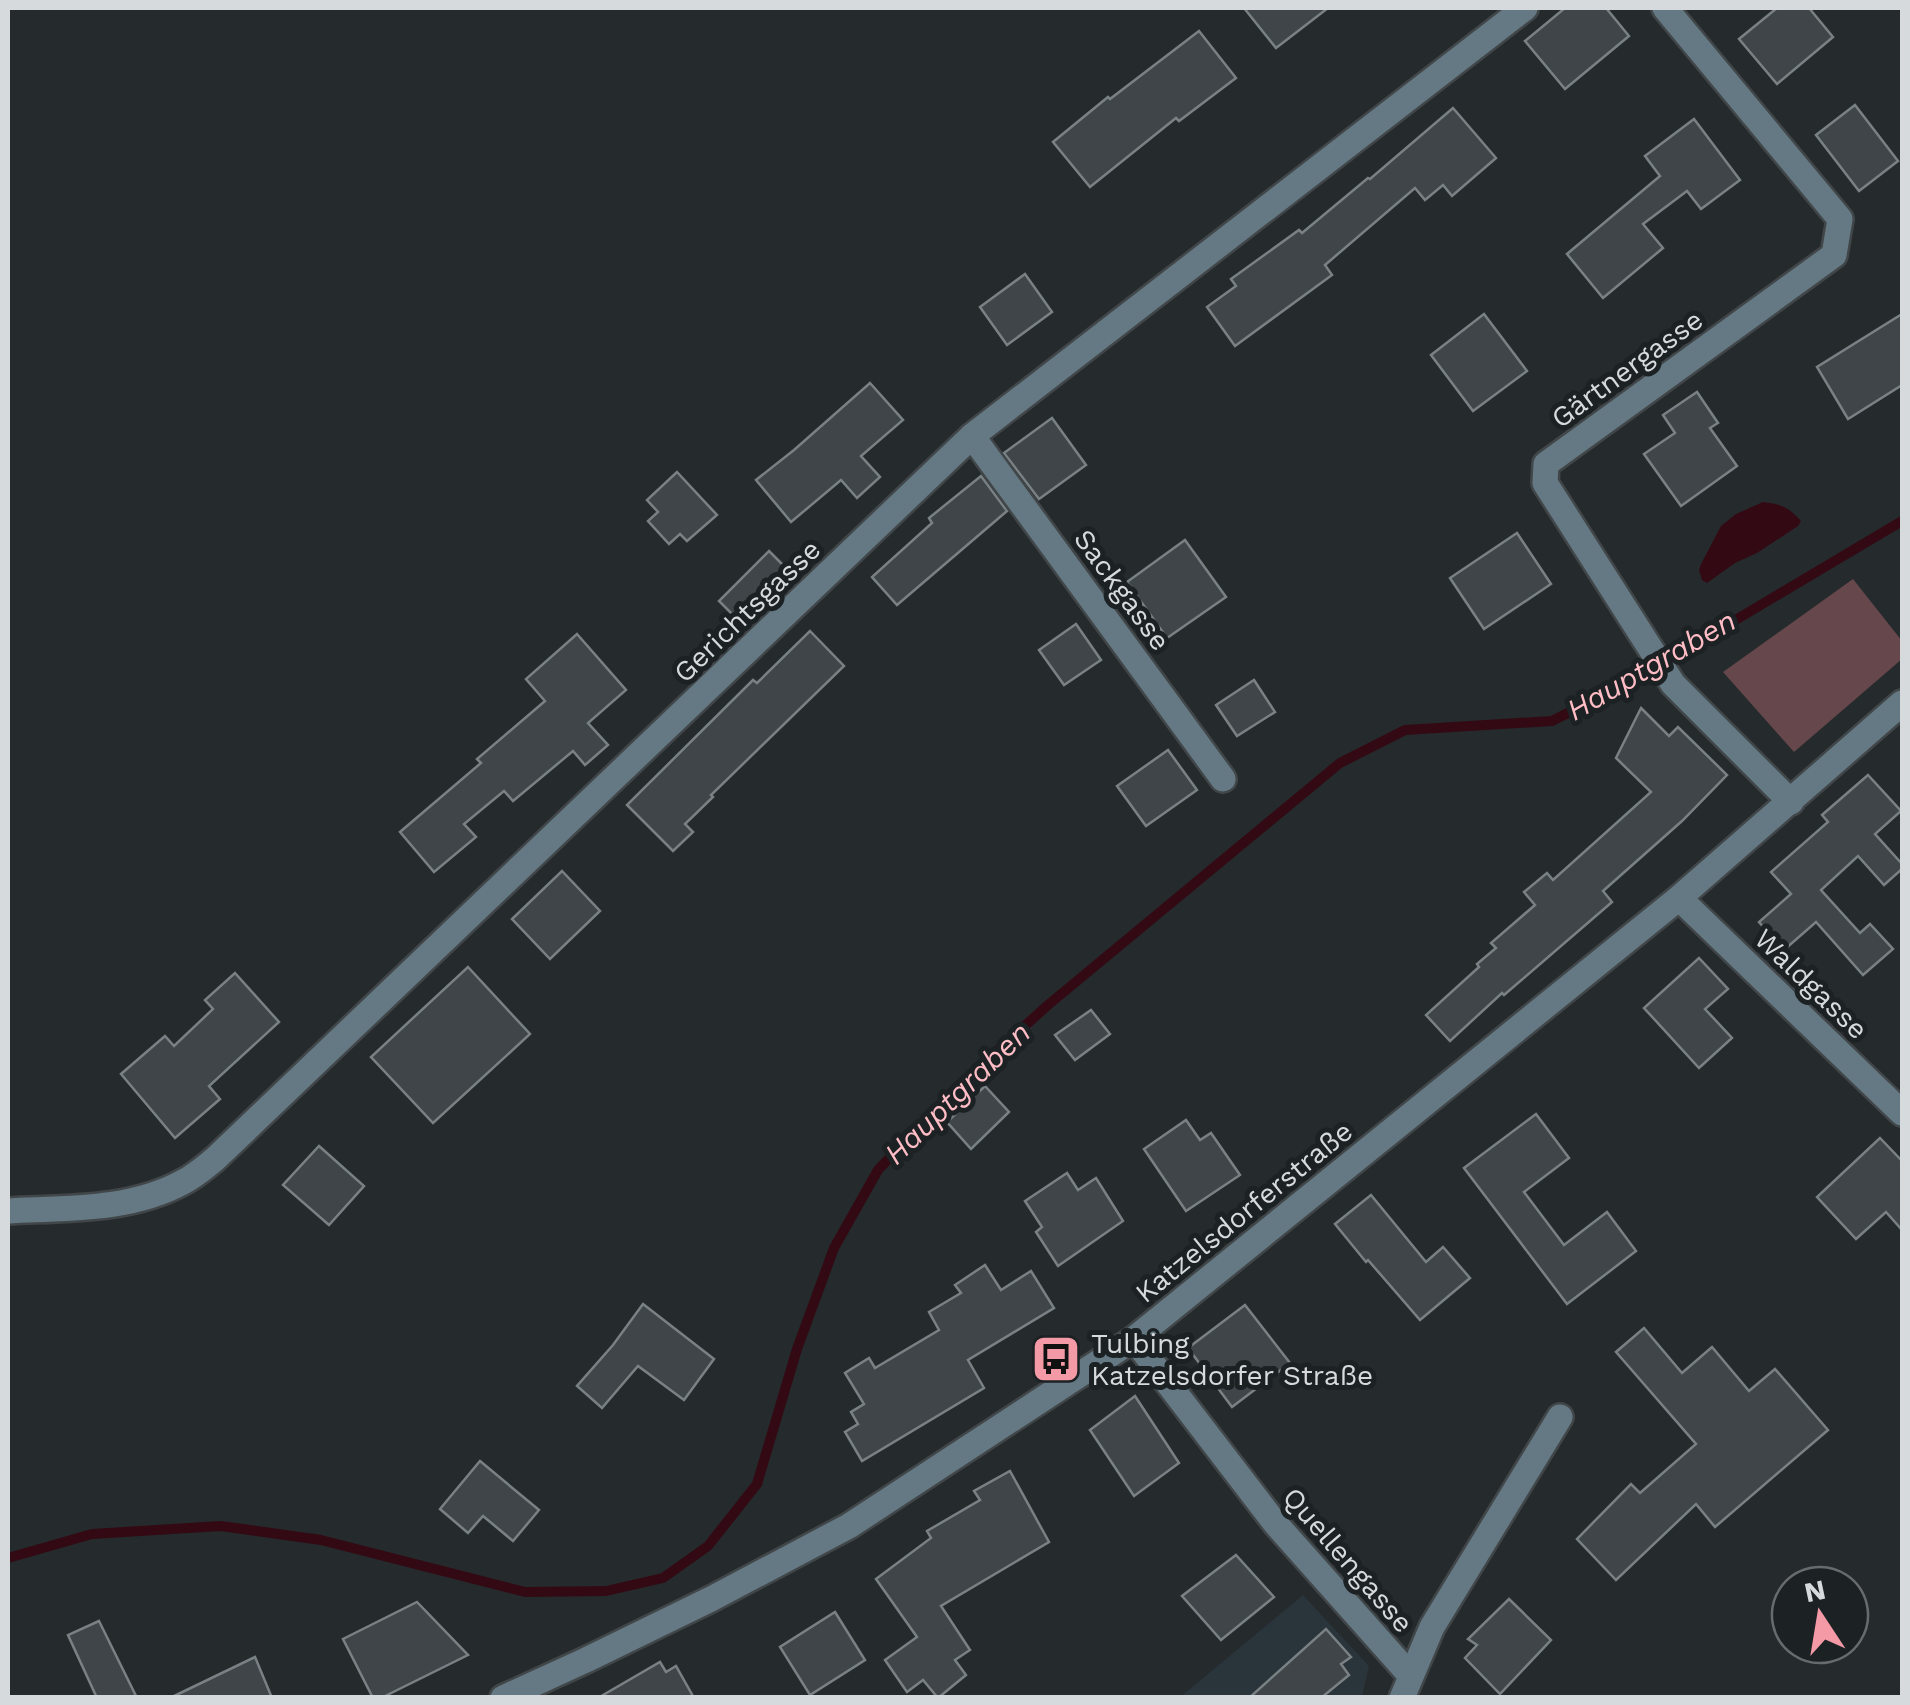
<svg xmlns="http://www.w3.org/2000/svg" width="1910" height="1705" font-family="'Work Sans',sans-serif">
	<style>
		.built { fill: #29343b }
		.green { fill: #66484c }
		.water { fill: #330a13 }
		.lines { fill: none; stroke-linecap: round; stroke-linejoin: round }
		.stream { stroke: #330a13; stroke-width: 10 }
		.building { fill: #3f4548; stroke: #7a8184; stroke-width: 2.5 }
		.minor-casing { stroke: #414649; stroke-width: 30 }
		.minor { stroke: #657984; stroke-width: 25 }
		.labels { text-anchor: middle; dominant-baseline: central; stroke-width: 10; stroke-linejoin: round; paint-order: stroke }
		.street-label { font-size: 28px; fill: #d7dadc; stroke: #1c2124 }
		.poi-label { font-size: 28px; fill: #d7dadc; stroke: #1c2124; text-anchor: start }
		.water-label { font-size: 30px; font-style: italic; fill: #ffbdc5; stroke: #1c2124 }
	</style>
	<rect width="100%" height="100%" fill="#252a2d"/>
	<polygon class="built" points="1303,1595 1369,1666 1362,1697 1179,1698"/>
	<polygon class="green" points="1853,579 1902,641 1902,659 1794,752 1723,672"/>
	<path class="water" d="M1763 502C1780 504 1789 507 1801 521L1798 526 1757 553 1735 563 1707 583 1702 580 1699 570 1701 564 1721 526 1736 514Z"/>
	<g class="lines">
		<polyline class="stream" points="8,1558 92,1534 221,1526 321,1540 525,1592 606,1591 663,1578 708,1546 757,1484 797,1349 834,1248 878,1170 957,1087 1048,1005 1340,763 1405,730 1552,721 1643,675 1902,521"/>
	</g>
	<g class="building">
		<polygon points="1244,8 1328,8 1276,48"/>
		<polygon points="1565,8 1606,8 1629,36 1565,89 1525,41"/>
		<polygon points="1777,8 1809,8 1833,37 1777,84 1739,39"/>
		<polygon points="1199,31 1236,78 1179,121 1176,118 1090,187 1053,142 1108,97 1110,99"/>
		<polygon points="1855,105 1898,161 1859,191 1816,135"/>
		<polygon points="1453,108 1496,158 1452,196 1443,185 1425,200 1415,188 1325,265 1332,275 1235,346 1207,307 1236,286 1231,279 1299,230 1302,233 1368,178 1370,179"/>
		<polygon points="1694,119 1740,180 1701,209 1687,191 1643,224 1663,248 1603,298 1567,254 1660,176 1645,156"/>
		<polygon points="1025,274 1052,312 1007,345 980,307"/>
		<polygon points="1484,314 1527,371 1473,411 1431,355"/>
		<polygon points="1902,314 1902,385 1848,419 1817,367"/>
		<polygon points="870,383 903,420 861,456 880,477 857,498 841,480 791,522 756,480 794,450"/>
		<polygon points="1697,392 1718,423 1710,428 1737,466 1681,506 1644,454 1675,433 1663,415"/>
		<polygon points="1052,418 1086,465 1039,499 1004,453"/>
		<polygon points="677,472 717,515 687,541 680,534 669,544 648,521 658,512 647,500"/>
		<polygon points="981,476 1007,511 897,605 872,577 932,523 929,518"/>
		<polygon points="1517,533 1551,584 1484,629 1450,578"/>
		<polygon points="1185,540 1226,597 1167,638 1127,582"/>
		<polygon points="769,551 789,571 739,621 719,601"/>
		<polygon points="1076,624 1101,660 1064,685 1039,650"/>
		<polygon points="810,631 844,666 711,795 713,797 685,824 693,832 673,851 627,805 753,680 757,683"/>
		<polygon points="577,634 626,690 588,723 608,745 585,765 573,751 513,801 504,791 464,824 476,837 434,872 400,832 481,763 477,759 545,701 526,679"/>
		<polygon points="1254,680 1275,712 1237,736 1216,705"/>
		<polygon points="1641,708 1669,736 1678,727 1727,775 1682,821 1603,891 1612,902 1504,995 1502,993 1450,1041 1426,1015 1479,967 1477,964 1496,948 1491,943 1535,905 1524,892 1547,873 1553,880 1651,792 1616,758"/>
		<polygon points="1168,750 1197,790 1146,826 1117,786"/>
		<polygon points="1868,775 1901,811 1875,834 1902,864 1902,869 1884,885 1858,856 1821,890 1860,933 1870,924 1893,949 1863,975 1816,922 1784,950 1759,922 1791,894 1771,872 1828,822 1822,815"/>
		<polygon points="562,871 600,911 550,959 512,919"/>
		<polygon points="1699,958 1728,989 1705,1009 1732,1038 1699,1068 1644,1008"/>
		<polygon points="468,967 530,1034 433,1123 371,1057"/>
		<polygon points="235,973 279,1022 209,1086 220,1099 175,1138 121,1074 165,1036 174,1046 213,1009 205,1000"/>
		<polygon points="1091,1010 1110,1034 1075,1060 1055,1035"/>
		<polygon points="985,1086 1009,1112 971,1149 947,1122"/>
		<polygon points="1536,1114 1569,1158 1524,1192 1564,1245 1607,1212 1636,1251 1567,1304 1464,1168"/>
		<polygon points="1186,1120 1200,1140 1211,1133 1240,1175 1186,1211 1144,1149"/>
		<polygon points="1880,1138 1902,1161 1902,1230 1886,1212 1856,1239 1817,1197"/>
		<polygon points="319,1146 364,1186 329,1225 283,1185"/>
		<polygon points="1067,1173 1078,1190 1096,1178 1123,1221 1058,1266 1036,1232 1042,1227 1025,1201"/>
		<polygon points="1371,1195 1426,1262 1443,1247 1470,1278 1420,1320 1368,1260 1366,1262 1335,1224"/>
		<polygon points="985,1265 1001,1290 1031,1271 1054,1308 968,1360 984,1388 862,1461 845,1432 858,1424 851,1412 864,1404 845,1373 869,1358 875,1368 939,1330 929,1312 961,1293 955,1285"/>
		<polygon points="643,1304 714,1359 684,1400 638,1366 602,1408 577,1386 613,1345"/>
		<polygon points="1245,1305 1290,1363 1232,1407 1188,1348"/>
		<polygon points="1644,1328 1682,1373 1712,1347 1749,1391 1775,1369 1828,1430 1715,1527 1696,1504 1616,1580 1577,1539 1631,1484 1640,1493 1696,1444 1616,1352"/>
		<polygon points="1135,1396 1179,1463 1134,1496 1090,1430"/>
		<polygon points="480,1461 539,1510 513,1541 483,1516 468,1533 440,1509"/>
		<polygon points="1010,1471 1049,1542 941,1606 970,1650 955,1660 966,1675 938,1698 923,1680 907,1692 885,1660 917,1637 876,1579 931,1538 927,1531 980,1500 974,1491"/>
		<polygon points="1236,1555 1274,1597 1221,1640 1182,1596"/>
		<polygon points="1509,1599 1551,1640 1500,1694 1465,1658 1477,1645 1468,1639"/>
		<polygon points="417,1602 468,1655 381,1698 373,1698 343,1639"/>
		<polygon points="835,1612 865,1660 810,1695 780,1647"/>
		<polygon points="99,1621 137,1698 97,1698 68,1635"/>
		<polygon points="1326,1629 1351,1657 1341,1664 1349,1675 1321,1698 1249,1698"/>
		<polygon points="255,1657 272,1698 170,1698"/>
		<polygon points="660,1662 666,1672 676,1666 694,1698 598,1698"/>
	</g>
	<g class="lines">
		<g class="minor-casing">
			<g id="minor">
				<polyline points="1665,8 1840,219 1834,255 1546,464 1545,483 1673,684 1791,802"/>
				<polyline points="972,436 1223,779"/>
				<polyline points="1679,898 1902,1113"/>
				<path d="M8 1211C66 1208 130 1211 183 1182 195 1176 205 1167 215 1159L972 436 1525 8"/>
				<polyline points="1134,1339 1275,1523 1410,1675"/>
				<polyline points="503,1698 586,1660 711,1599 849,1526 1134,1339 1679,898 1902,703"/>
				<polyline points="1402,1698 1432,1627 1560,1417"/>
			</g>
		</g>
		<use href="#minor" class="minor"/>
	</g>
	<defs>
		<g id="bus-square" transform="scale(2.5)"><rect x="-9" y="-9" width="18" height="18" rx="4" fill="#f49aa6" stroke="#1c2124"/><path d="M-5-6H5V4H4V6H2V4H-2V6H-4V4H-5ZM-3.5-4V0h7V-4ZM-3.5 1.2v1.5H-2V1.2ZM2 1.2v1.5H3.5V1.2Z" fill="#111"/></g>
	</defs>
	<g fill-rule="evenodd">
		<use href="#bus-square" x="1056" y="1359"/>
	</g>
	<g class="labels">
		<g class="street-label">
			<text transform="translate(1627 369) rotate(-36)">Gärtnergasse</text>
			<text transform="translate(1122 590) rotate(54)">Sackgasse</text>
			<text transform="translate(747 611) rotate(-44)">Gerichtsgasse</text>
			<text transform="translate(1811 984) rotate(44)">Waldgasse</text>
			<text transform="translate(1244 1212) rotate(-39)">Katzelsdorferstraße</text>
			<text transform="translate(1348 1560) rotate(49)">Quellengasse</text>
		</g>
		<g class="poi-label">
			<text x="1091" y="1343">Tulbing<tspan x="1091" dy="32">Katzelsdorfer Straße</tspan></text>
		</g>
		<g class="water-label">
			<text transform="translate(1651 665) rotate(-30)">Hauptgraben</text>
			<text transform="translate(957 1093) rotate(-44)">Hauptgraben</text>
		</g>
	</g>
	<rect width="1910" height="1705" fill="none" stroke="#d7dadc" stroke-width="20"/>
	<g transform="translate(1820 1615) rotate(348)"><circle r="48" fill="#1c2124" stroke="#676b6e" stroke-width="2.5"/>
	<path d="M0-8L18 38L0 25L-18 38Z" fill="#f49aa6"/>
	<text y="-15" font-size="28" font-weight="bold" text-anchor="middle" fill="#d7dadc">N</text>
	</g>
</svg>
